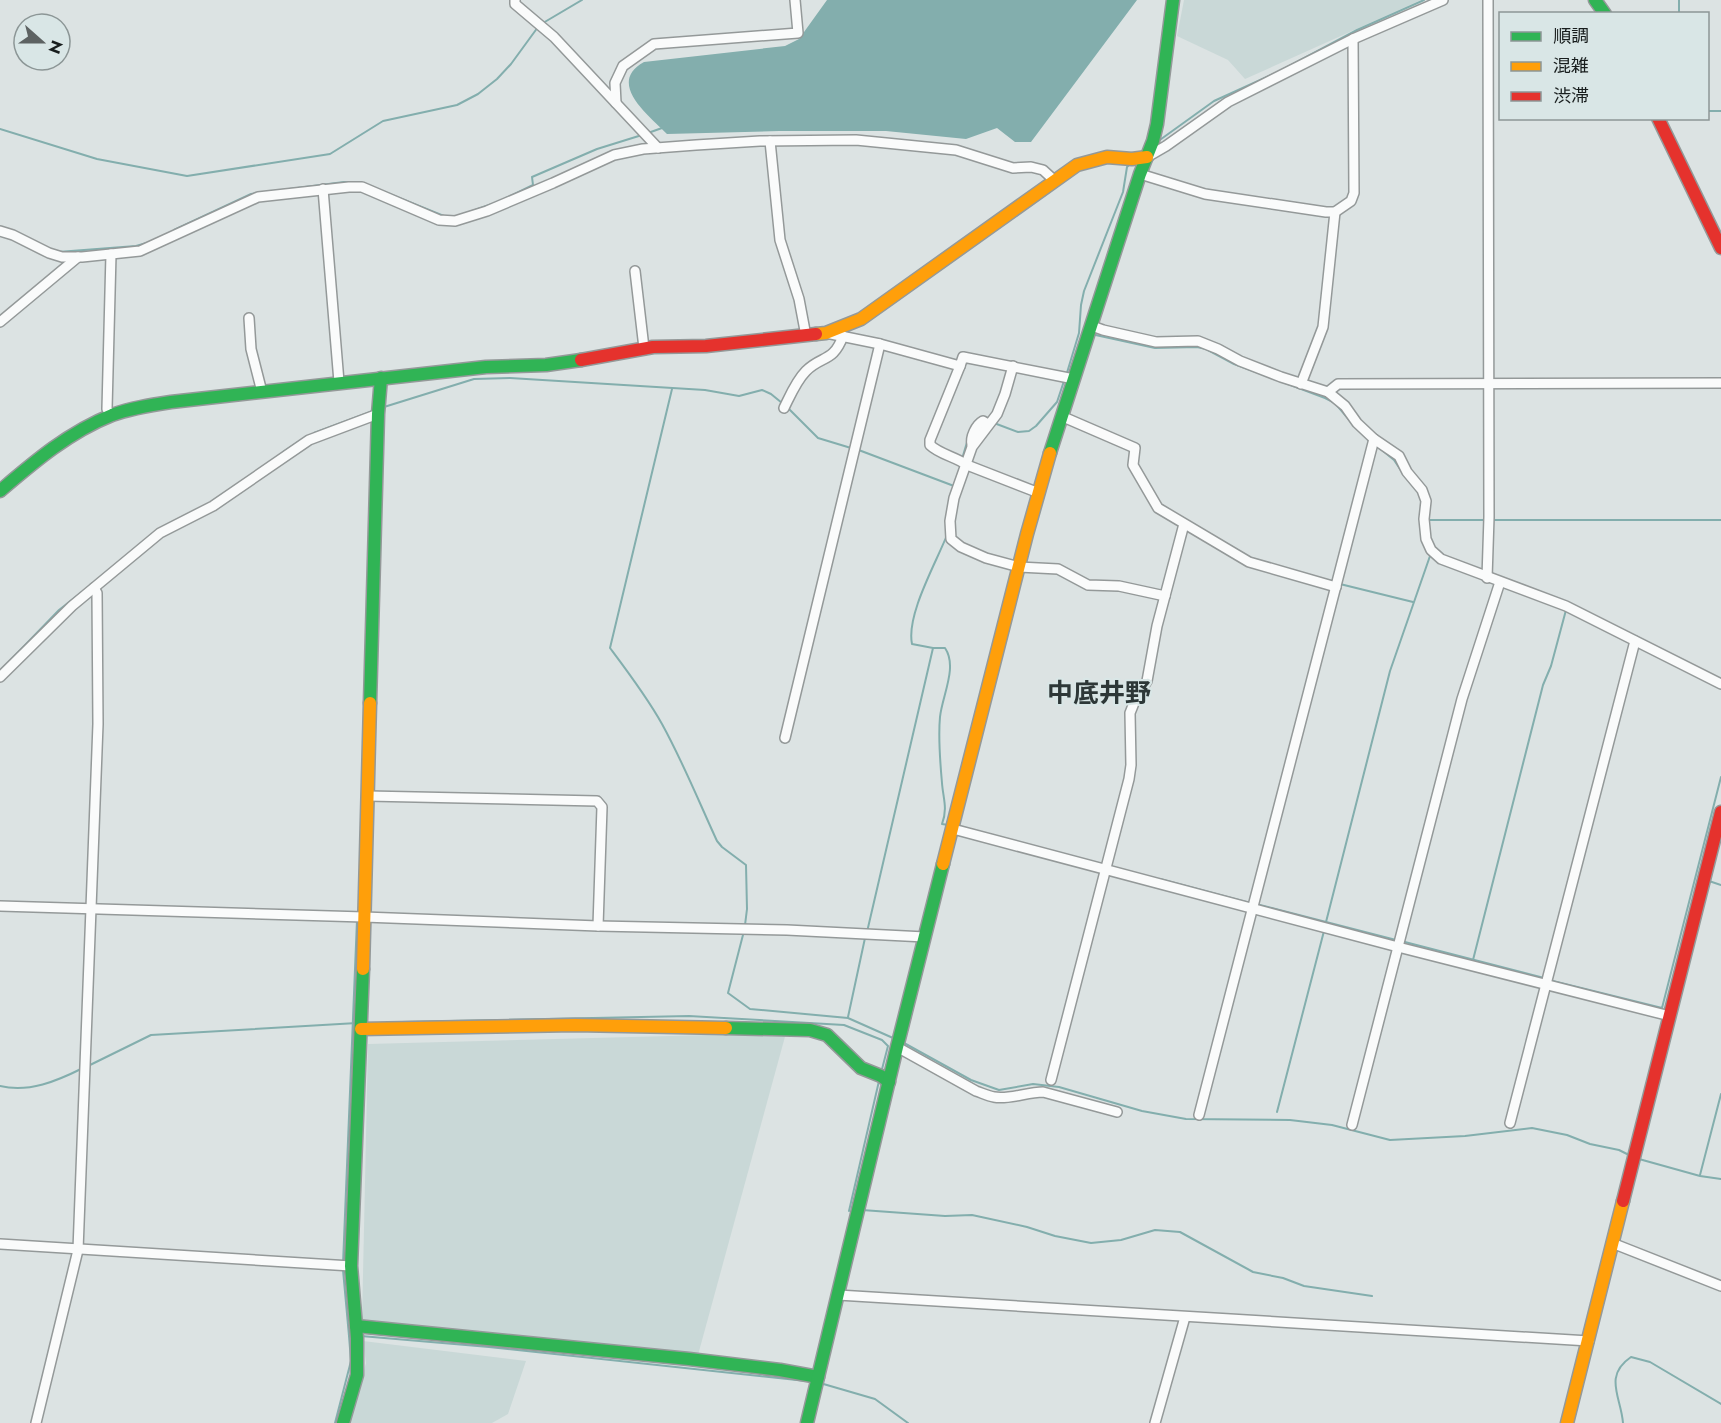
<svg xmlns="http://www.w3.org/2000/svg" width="1721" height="1423" font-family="Jost,'Noto Sans JP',sans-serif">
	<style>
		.built { fill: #c9d8d7 }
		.water { fill: #83aead }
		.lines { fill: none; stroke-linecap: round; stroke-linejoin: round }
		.stream { stroke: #83aead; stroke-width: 2 }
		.street-casing { stroke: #949999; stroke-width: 12 }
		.fast-casing { stroke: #949999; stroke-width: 15 }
		.slow-casing { stroke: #949999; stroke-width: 15 }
		.jam-casing { stroke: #949999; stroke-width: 15 }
		.street { stroke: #fafbfb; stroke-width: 9 }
		.fast { stroke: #30b455; stroke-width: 12 }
		.slow { stroke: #ff9f0a; stroke-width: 12 }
		.jam { stroke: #e5322d; stroke-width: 12 }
		.labels { text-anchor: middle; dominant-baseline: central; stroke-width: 4.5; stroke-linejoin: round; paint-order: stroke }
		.quarter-label { font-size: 26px; font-weight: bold; fill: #2d3737; stroke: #d9e6e6 }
	</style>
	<rect width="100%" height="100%" fill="#dce3e3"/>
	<g class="built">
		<polygon points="1184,0 1421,0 1245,79 1228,60 1177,36"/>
		<polygon points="786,1033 698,1355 362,1321 368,1044"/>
		<polygon points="363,1341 526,1361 508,1414 492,1423 349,1423 366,1363"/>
	</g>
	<path class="water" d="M827 0H1137L1031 142H1015L997 128 966 139 886 131H779L667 134C649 116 606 83 644 62L785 46 799 39Z"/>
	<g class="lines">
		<g class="stream">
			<polyline points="1679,14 1679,0"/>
			<polyline points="543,23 582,0"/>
			<polyline points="1708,111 1721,111"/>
			<polyline points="0,129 97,159 187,176 330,154 383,121 457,105 478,94 497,79 511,64 538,27"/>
			<polyline points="648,133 662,128"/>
			<polyline points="1157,142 1214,101 1278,72 1357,30 1424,0"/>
			<polyline points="382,191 444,216"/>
			<polyline points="506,198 533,185 532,177 597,149 642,135"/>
			<polyline points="458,216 492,204"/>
			<polyline points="174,230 251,194 344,182 360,183"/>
			<polyline points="58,252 136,246 150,242"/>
			<polyline points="1091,334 1155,348 1197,347 1206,349 1234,364 1275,379"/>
			<polyline points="1066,376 1079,333 1081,305 1084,291 1123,192 1127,167 1130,164"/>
			<polyline points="1280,381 1325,398 1335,403 1351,422"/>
			<path d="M672 389 610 648C628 672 647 697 662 724 683 762 699 802 717 841L722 847 746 865 747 909 745 925"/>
			<polyline points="384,407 474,379 510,378 705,390 739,396 762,390 771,394 782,403"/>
			<polyline points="787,407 818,438 851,448"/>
			<polyline points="994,423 1018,432 1029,431 1036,426 1057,402 1064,381"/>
			<polyline points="314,433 373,411"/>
			<polyline points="1377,446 1394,460 1404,475"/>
			<polyline points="856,449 954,486"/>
			<polyline points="283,452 298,442"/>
			<polyline points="962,459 968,439"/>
			<polyline points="1427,520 1487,520"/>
			<polyline points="1493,520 1721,520"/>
			<polyline points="167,525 188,514"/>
			<polyline points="1440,563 1480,578"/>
			<polyline points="1340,584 1413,602"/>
			<path d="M933 648H945C958 667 942 696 940 717 938 738 940 761 942 783 943 798 948 808 942 824L948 825"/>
			<polyline points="0,671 59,610 82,592"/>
			<polyline points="1160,879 1250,903"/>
			<polyline points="1709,881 1721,885"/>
			<polyline points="1256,904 1396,940"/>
			<polyline points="1326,922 1390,671 1430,556"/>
			<polyline points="744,931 728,993 750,1009 848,1018 893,1038"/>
			<path d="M867 932 933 648 912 644C906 615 936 563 947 535"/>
			<polyline points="1401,941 1544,978"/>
			<polyline points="1473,960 1543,685 1551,666 1566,610"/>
			<polyline points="1549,980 1662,1008 1721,777"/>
			<polyline points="848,1017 865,938"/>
			<polyline points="402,1022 689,1016 844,1025 882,1040 888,1046 881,1073"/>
			<polyline points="904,1043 971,1080 999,1090 1033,1084 1059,1087 1142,1111 1186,1119 1290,1120 1332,1125 1390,1140 1465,1136 1532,1128 1567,1135 1590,1144 1619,1150 1631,1156"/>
			<polyline points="88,1066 151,1035 357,1023"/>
			<path d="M0 1086C29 1093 57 1081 83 1068"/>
			<polyline points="1277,1112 1324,931"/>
			<polyline points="1639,1159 1700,1176 1721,1179"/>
			<polyline points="1700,1175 1721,1094"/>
			<polyline points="862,1210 945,1216 972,1215 1027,1227 1055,1236 1091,1243 1121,1240 1155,1230 1180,1232 1253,1272 1283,1278 1304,1286 1372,1296"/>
			<polyline points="849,1211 879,1081"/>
			<polyline points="343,1264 357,920"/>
			<polyline points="343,1270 349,1336"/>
			<polyline points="361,1336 489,1347 806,1381"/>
			<polyline points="820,1383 875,1399 908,1423"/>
			<polyline points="335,1423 351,1361 349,1336 352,1336"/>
			<path d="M1623 1423C1621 1397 1603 1376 1631 1357L1650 1362 1721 1404"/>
		</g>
		<g class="street-casing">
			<g id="street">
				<polyline points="515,0 515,4 554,37 658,148"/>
				<polyline points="616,103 615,83 623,66 654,44 798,33 795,0"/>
				<polyline points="770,141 780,240 799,299 806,336"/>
				<polyline points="1147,157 1166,146 1228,102 1353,39 1443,0"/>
				<polyline points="1140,174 1205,194 1326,212 1335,212 1351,201 1354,193 1353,39"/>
				<polyline points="323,189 339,382"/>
				<polyline points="0,231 13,235 49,253 62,257 82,257 140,251 258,197 349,187 362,187 439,220 455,221 487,211 553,183 614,155 643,149 696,145 760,141 856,140 956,150 1013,168 1031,167 1043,170 1055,181"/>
				<polyline points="635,271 644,348"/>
				<polyline points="249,318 251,349 262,392"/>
				<polyline points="0,322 78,257"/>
				<polyline points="1092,326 1103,330 1156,342 1198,341 1218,349 1240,361 1281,377 1328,392 1345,406 1357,423 1374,439 1399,456 1407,472 1422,490 1426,501 1424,519 1426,539 1431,550 1441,559 1566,606 1721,684"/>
				<polyline points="826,333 880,344 960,366 963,357 1074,379"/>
				<path d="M960 366 930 440V445C939 454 956 457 967 465L1039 493"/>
				<polyline points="1013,366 1005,394 997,414 972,447 954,498 950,521 951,539 961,547 986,558 1019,567 1058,569 1088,585 1119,586 1165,596"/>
				<polyline points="1301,384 1323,327 1335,212"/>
				<polyline points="1328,392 1338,384 1721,383"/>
				<path d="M784 408C790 396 796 381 806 371 822 355 833 363 843 336"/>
				<polyline points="111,416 107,409 111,254"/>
				<polyline points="1061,416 1135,448 1133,465 1158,508 1249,562 1336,587"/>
				<path d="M972 445C970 437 976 425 983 421L988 424"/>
				<polyline points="1487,578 1489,517 1488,0"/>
				<polyline points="0,677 72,606 160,533 213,506 309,440 378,414"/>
				<polyline points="785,738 880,344"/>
				<polyline points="368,796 597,801 602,807 598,926"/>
				<polyline points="953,829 1398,947 1670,1016"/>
				<polyline points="0,906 364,917 598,926 787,930 925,937"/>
				<path d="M897 1047 976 1091C982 1093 988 1096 994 1097 1009 1100 1027 1092 1043 1092L1117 1112"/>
				<polyline points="1051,1080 1129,779 1131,765 1130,713 1136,698 1147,681 1157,626 1184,524"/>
				<polyline points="1199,1115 1374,439"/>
				<polyline points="1510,1123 1635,641"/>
				<polyline points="1352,1125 1462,699 1500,582"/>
				<polyline points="1612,1243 1721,1286"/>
				<polyline points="0,1244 351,1266"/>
				<polyline points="838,1295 1589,1341"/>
				<polyline points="36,1423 78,1250 98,724 97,593 94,588"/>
				<polyline points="1155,1423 1185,1317"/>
			</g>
		</g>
		<g class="fast-casing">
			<g id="fast">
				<polyline points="1595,0 1605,14"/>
				<polyline points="1050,453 1140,174 1153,141 1157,124 1173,0"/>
				<path d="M0 491C34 462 69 432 112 415 131 408 151 405 171 402L486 367 546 365 581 360"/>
				<polyline points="370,703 378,414 381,378"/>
				<polyline points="726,1028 810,1030 827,1035 861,1068 881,1076 889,1082"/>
				<polyline points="356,1326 689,1359 780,1370 818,1377"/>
				<polyline points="343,1423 357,1375 357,1338 351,1266 363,969"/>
				<polyline points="807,1423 897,1047 943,864"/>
			</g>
		</g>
		<g class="slow-casing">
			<g id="slow">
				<polyline points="816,334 826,333 861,319 1077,165 1107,157 1132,159 1147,157"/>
				<polyline points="943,864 1027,534 1050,453"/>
				<polyline points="363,969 370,703"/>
				<polyline points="361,1029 575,1025 726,1028"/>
				<polyline points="1567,1423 1623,1201"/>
			</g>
		</g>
		<g class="jam-casing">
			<g id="jam">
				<polyline points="1658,118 1721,248"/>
				<polyline points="581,360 653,347 706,346 816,334"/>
				<polyline points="1623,1201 1721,812"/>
			</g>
		</g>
		<use href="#street" class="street"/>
		<use href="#fast" class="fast"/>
		<use href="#slow" class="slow"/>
		<use href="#jam" class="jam"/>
	</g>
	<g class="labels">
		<g class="quarter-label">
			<text x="1099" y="693">中底井野</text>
		</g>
	</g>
	<rect x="1499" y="12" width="210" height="108" fill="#d9e6e6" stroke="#8c9696" stroke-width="1.5"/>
	<rect x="1511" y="32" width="30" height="9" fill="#30b455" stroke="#8c9696" stroke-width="1.5"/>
	<text x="1553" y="42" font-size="18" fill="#181d1d">順調</text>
	<rect x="1511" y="62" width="30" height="9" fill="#ff9f0a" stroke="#8c9696" stroke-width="1.5"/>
	<text x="1553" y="72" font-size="18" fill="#181d1d">混雑</text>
	<rect x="1511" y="92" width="30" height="9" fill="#e5322d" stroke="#8c9696" stroke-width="1.5"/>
	<text x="1553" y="102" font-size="18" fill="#181d1d">渋滞</text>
	<g transform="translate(42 42) rotate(111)"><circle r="28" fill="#d9e6e6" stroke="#8c9696" stroke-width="1.5"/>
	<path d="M0-4.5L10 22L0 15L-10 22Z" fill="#5d6262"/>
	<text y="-9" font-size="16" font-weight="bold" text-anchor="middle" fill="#181d1d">N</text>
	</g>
</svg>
